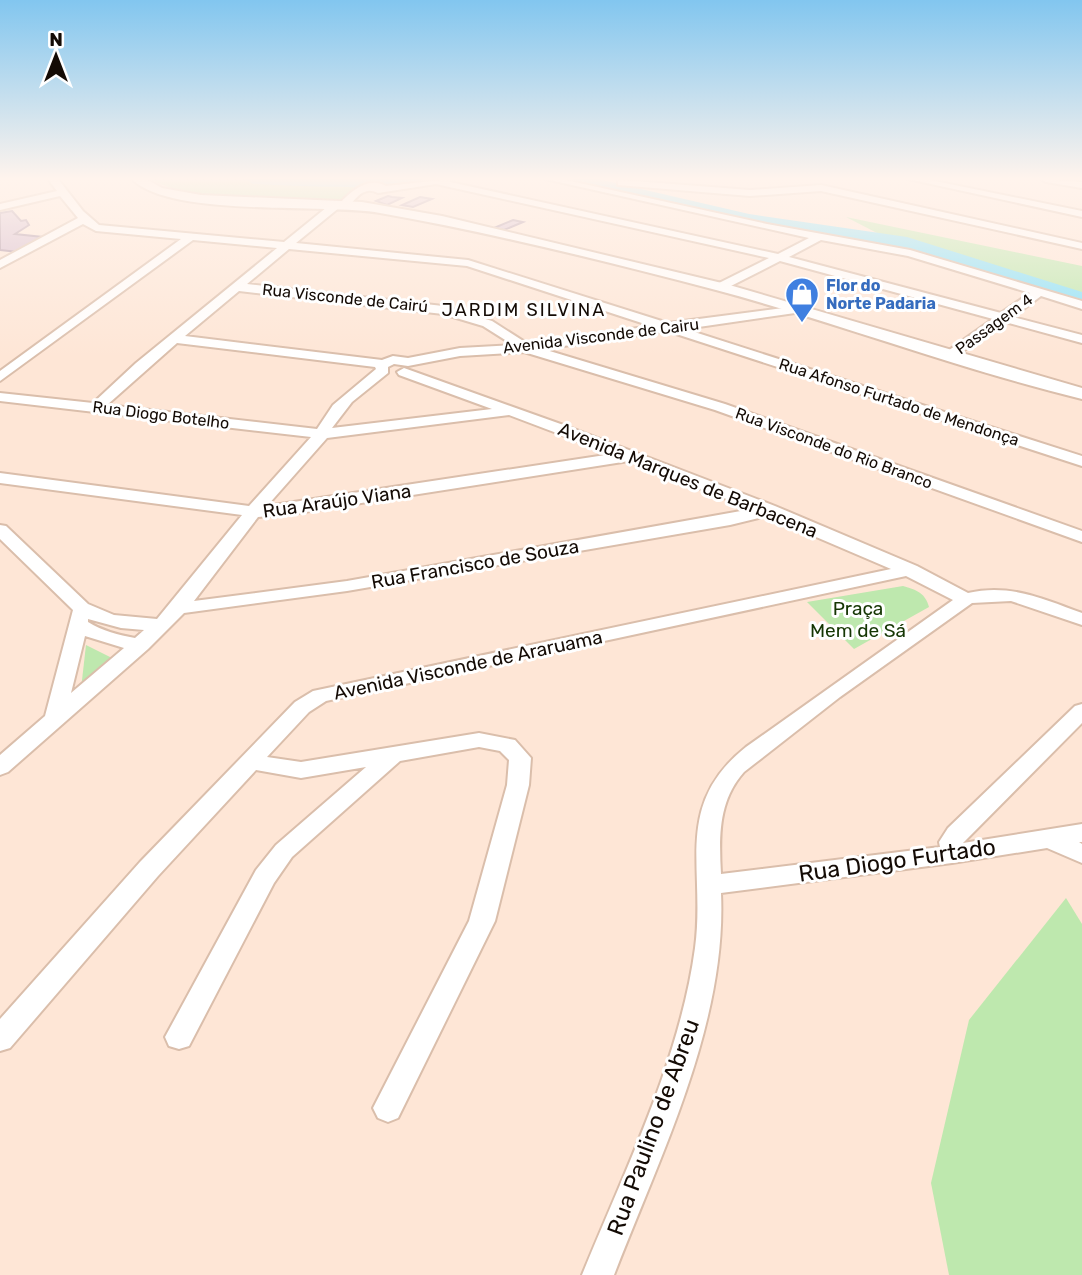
<svg xmlns="http://www.w3.org/2000/svg" width="1082" height="1275" font-family="Rubik,sans-serif">
	<style>
		.green { fill: #bee8ae }
		.lines { fill: none; stroke-linecap: round; stroke-linejoin: round }
		.river { fill: #89e2fa; fill-rule: evenodd }
		.building { fill: #d4b8cd; stroke: #a78ca0; stroke-width: 2 }
		.minor-casing { stroke: #dabeab; stroke-width: 4 }
		.major-casing { stroke: #dabeab; stroke-width: 4 }
		.minor { fill: #fff; fill-rule: evenodd }
		.major { fill: #fff; fill-rule: evenodd }
		.labels { text-anchor: middle; dominant-baseline: central; stroke-width: 6; stroke-linejoin: round; paint-order: stroke }
		.far-shop-label { font-size: 16px; font-weight: bold; fill: #366cbe; stroke: #fff; text-anchor: start }
		.far-street-label { font-size: 16px; fill: #140b05; stroke: #fff }
		.far-neighbourhood-label { font-size: 18px; letter-spacing: 2px; fill: #140b05; stroke: #fff }
		.street-label { font-size: 19px; fill: #140b05; stroke: #fff }
		.park-label { font-size: 19px; fill: #153603; stroke: #fff }
		.near-street-label { font-size: 23px; fill: #140b05; stroke: #fff }
	</style>
	<rect width="100%" height="100%" fill="#fee6d6"/>
	<g class="green">
		<path d="M150 179H247L360 184 342 204C279 202 207 208 150 179Z"/>
		<polygon points="846,217 1082,266 1082,294 877,233"/>
		<path d="M903 586C917 590 925 593 929 607L854 649 807 602Z"/>
		<polygon points="86,645 112,658 81,689"/>
		<polygon points="1066,898 1082,924 1082,1275 949,1275 931,1183 969,1020"/>
	</g>
	<g class="lines">
		<g class="river">
			<path d="M245 179H423C410 193 280 185 253 184Z"/>
			<polygon points="571,179 598,179 749,214 907,237 1082,292 1082,305 904,248 749,224 573,183"/>
		</g>
	</g>
	<g class="building">
		<polygon points="388,196 392,197 402,198 387,205 376,201"/>
		<polygon points="420,197 432,199 413,207 402,205"/>
		<polygon points="12,211 21,221 26,220 29,225 15,234 43,237 18,252 0,250 0,213"/>
		<polygon points="513,220 523,222 504,230 494,228"/>
	</g>
	<g class="lines">
		<g class="minor-casing">
			<g id="minor">
				<path d="M48 179H58L83 211 99 225 284 242 332 203H340C351 191 369 176 386 186L450 179V182L778 254 809 238 545 179H561L767 224 910 250 1082 301V309L1041 296 1013 317 1082 335V343L1005 322 950 360 943 356 945 353 993 319 780 261 721 291 715 287 717 284 769 258 436 184 378 193C364 186 357 197 348 207H340L296 243 468 260 668 323 799 306 801 309 795 313 685 329 1082 456V466L667 331 543 349 725 404 1082 531V542L715 410 524 352 460 356 408 366 394 364 388 367V373L352 402 332 428 492 409 399 375 397 372 404 368 569 427 775 506 917 566 968 593C1009 583 1044 599 1082 613V625L1011 601 972 603 840 697 744 772C718 801 719 837 721 874L940 847 939 842 948 828 1075 706 1082 704V723L963 843 1082 824V842H1079L1082 844V863L1047 848 952 863 721 893C727 1023 660 1156 614 1275H582C624 1172 680 1060 695 948 706 868 672 806 746 747L953 600 906 576 326 701 309 712 267 757 301 762 479 733 515 740 531 758 529 785 495 921 398 1118 388 1122 378 1118 373 1108 469 921 507 785 509 760 500 751 479 747 400 761 292 857 274 883 189 1046 179 1049 169 1046 165 1037 256 870 276 845 366 767 301 778 256 770 158 876 10 1048 0 1051V1019L140 862 295 702 313 691 891 569 767 516 730 525 347 591 184 613 148 649 8 772 0 775V755L45 716 73 610 0 539V525L6 526 88 604 114 615 157 619 242 515 0 483V473L249 506 311 437 0 401V393L93 403 136 363 277 248 193 240 0 381V371L181 239 96 231 83 224 0 268V260L78 218 60 196 0 210V204L57 191ZM821 240 908 256 1030 293 1001 313 789 257ZM289 249 467 266 651 326 528 344 492 321 443 306 247 284ZM239 291 443 314 483 326 513 345 460 348 408 358 393 356 382 360 185 336ZM177 343 375 367 376 369 333 405 317 429 107 405ZM509 415 612 454 267 506 327 438ZM629 461 752 509 347 581 194 601 258 517 291 514ZM88 619 121 628 144 630 135 638C118 635 103 631 88 622ZM85 636 124 648 71 693Z"/>
				<polygon points="908,179 925,179 1082,211 1082,217"/>
				<polygon points="1041,179 1082,182 1082,188 1046,182"/>
				<polygon points="621,180 750,190 821,185 1082,243 1082,249 821,191 750,196 618,185 618,181"/>
			</g>
		</g>
		<g class="major-casing">
			<path id="major" d="M132 179H146L162 188 201 195 362 202 442 216 726 284 1082 388V399C959 369 839 323 716 290 606 261 493 233 380 213 323 203 170 218 132 179Z"/>
		</g>
		<use href="#minor" class="minor"/>
		<use href="#major" class="major"/>
	</g>
	<linearGradient id="sky" x2="0" y2="1"><stop stop-color="#82c6ef"/><stop offset="0.5" stop-color="#fff4ed"/><stop offset="1" stop-color="#fff4ed" stop-opacity="0"/></linearGradient>
	<rect width="1082" height="357" fill="url(#sky)"/>
	<defs>
		<g id="shop-pin" transform="scale(1.75)"><path d="M0 17L-7.5 6A9.5 9.5 0 1 1 7.5 6Z" fill="#3f7fe0" stroke="#fff"/><path d="M-5-2.5h2.3a2.7 3.5 0 0 1 5.4 0H5L5.5 6h-11ZM-1.5-2.5h3a1.5 2.3 0 0 0-3 0Z" fill="#fff"/></g>
	</defs>
	<g fill-rule="evenodd">
		<use href="#shop-pin" x="802" y="294"/>
	</g>
	<g class="labels">
		<g class="far-shop-label">
			<text x="826" y="285">Flor do<tspan x="826" dy="18">Norte Padaria</tspan></text>
		</g>
		<g class="far-street-label">
			<text transform="translate(345 298) rotate(6)">Rua Visconde de Cairú</text>
			<text transform="translate(994 324) rotate(-36)">Passagem 4</text>
			<text transform="translate(601 336) rotate(-7)">Avenida Visconde de Cairu</text>
			<text transform="translate(899 402) rotate(18)">Rua Afonso Furtado de Mendonça</text>
			<text transform="translate(161 415) rotate(7)">Rua Diogo Botelho</text>
			<text transform="translate(834 448) rotate(20)">Rua Visconde do Rio Branco</text>
		</g>
		<g class="far-neighbourhood-label">
			<text x="524" y="310">JARDIM SILVINA</text>
		</g>
		<g class="street-label">
			<text transform="translate(688 480) rotate(22)">Avenida Marques de Barbacena</text>
			<text transform="translate(337 501) rotate(-8)">Rua Araújo Viana</text>
			<text transform="translate(475 564) rotate(-10)">Rua Francisco de Souza</text>
			<text transform="translate(468 665) rotate(-12)">Avenida Visconde de Araruama</text>
		</g>
		<g class="park-label">
			<text x="858" y="608">Praça<tspan x="858" dy="22">Mem de Sá</tspan></text>
		</g>
		<g class="near-street-label">
			<text transform="translate(897 860) rotate(-8)">Rua Diogo Furtado</text>
			<text transform="translate(653 1127) rotate(-70)">Rua Paulino de Abreu</text>
		</g>
	</g>
	<g transform="translate(56 56)" stroke="#ffffff" stroke-width="5" paint-order="stroke">
	<path d="M0-5L12 26L0 18L-12 26Z" fill="#140b05"/>
	<text y="-10" font-size="19" font-weight="bold" text-anchor="middle" fill="#140b05">N</text>
	</g>
</svg>
